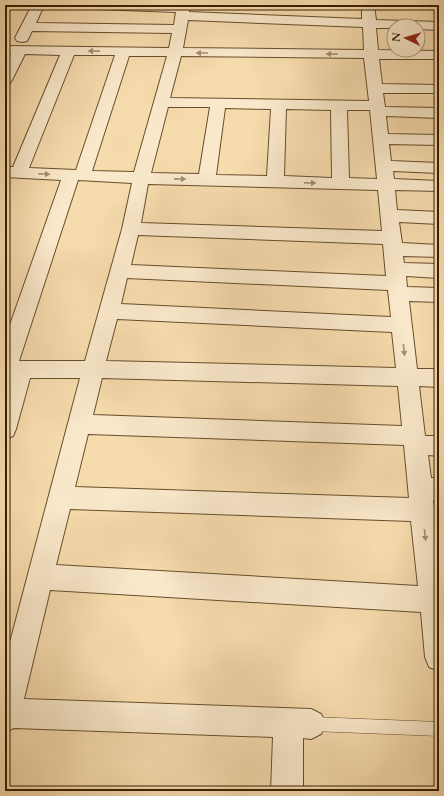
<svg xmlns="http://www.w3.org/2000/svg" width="444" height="796" font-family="Cardo,serif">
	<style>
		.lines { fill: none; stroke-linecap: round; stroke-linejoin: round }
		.service-casing { stroke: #684e2b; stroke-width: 1 }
		.minor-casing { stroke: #684e2b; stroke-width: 2 }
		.service { fill: #f9e8ca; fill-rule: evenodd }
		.minor { fill: #f9e8ca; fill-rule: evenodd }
		.oneway { fill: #a28e6f }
	</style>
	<rect width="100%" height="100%" fill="#f6dbad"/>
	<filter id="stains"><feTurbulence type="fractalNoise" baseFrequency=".005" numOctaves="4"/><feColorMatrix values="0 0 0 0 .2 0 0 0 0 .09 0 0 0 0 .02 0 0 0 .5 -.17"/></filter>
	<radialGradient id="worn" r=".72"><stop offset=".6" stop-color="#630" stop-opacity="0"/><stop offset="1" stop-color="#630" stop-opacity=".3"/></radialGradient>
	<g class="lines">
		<g class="service-casing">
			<polygon id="service" points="312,717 439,722 439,736 312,731 307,729 305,724 307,719"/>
		</g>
		<g class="minor-casing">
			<path id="minor" d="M32 5H44L36 23 174 25 176 12 97 9 92 8 91 5H190L189 12 362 19V5H374L376 20 439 22V30L418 29V26H394V28H376L378 50 439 51V59H379L382 84 439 85V93H383L385 107 439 108V118L386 116 388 134 439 135V145L389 144 391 161 439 163V173L393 171 394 179 439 181V191L395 190 397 210 439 212V224L399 222 402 243 439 245V257L403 256 404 263 439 264V278L406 276 407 287 439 288V302L409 301 417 369H439V387L419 386 425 436H439V456L428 455 431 478H439V500H433L439 544V671L429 667 425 657 421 612 50 590 24 699 311 709 321 714 326 724 321 734 311 739 303 738V791H271L273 737 14 728 5 732V661L80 378H30L16 429 13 436 5 439V389L8 378H5V339L61 180 5 177V167H13L60 55 25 54 12 80 10 83 5 84V66L11 54H5V46L169 48 172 33 32 31 27 41 22 42 17 41 15 38ZM188 20 363 27 364 50 183 48ZM74 55H115L76 170 29 168ZM129 56H167L134 172 92 171ZM181 56 364 58 369 101 170 98ZM168 107H210L199 174 151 173ZM225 108 271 109 267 176 216 175ZM286 109 331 110 332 178 284 176ZM347 110H370L377 179 349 178ZM78 180 132 183 122 229 85 361H19ZM148 184 378 190 382 231 141 223ZM138 235 383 244 386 276 131 265ZM127 278 388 290 391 317 121 304ZM117 319 392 332 396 368 106 361ZM102 378 398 386 402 426 93 415ZM88 434 404 445 409 498 75 487ZM70 509 411 521 418 586 56 565Z"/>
		</g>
		<use href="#service" class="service"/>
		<use href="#minor" class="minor"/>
	</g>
	<defs><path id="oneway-solid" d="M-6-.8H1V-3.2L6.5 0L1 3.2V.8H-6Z"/></defs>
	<g class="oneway">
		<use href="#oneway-solid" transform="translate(94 51) rotate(-179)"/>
		<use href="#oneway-solid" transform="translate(202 53) rotate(-180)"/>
		<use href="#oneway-solid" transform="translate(332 54) rotate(-180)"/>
		<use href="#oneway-solid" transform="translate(44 174) rotate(3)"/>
		<use href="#oneway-solid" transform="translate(180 179) rotate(1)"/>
		<use href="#oneway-solid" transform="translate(310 183) rotate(1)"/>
		<use href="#oneway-solid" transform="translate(404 350) rotate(84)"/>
		<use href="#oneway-solid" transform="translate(425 535) rotate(84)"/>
	</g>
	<rect width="444" height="796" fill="none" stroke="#f6dbad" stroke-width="20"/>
	<rect x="6" y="6" width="432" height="784" fill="none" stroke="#381f00" stroke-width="2"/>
	<rect x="10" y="10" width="424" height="776" fill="none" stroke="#381f00"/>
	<g transform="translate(406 38) rotate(275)"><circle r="19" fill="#f9e8ca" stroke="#ac9879"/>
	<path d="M0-3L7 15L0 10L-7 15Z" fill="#8f2418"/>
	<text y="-6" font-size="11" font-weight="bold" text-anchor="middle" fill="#381f00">N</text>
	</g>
	<rect width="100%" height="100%" filter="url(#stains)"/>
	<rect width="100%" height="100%" fill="url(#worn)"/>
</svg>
